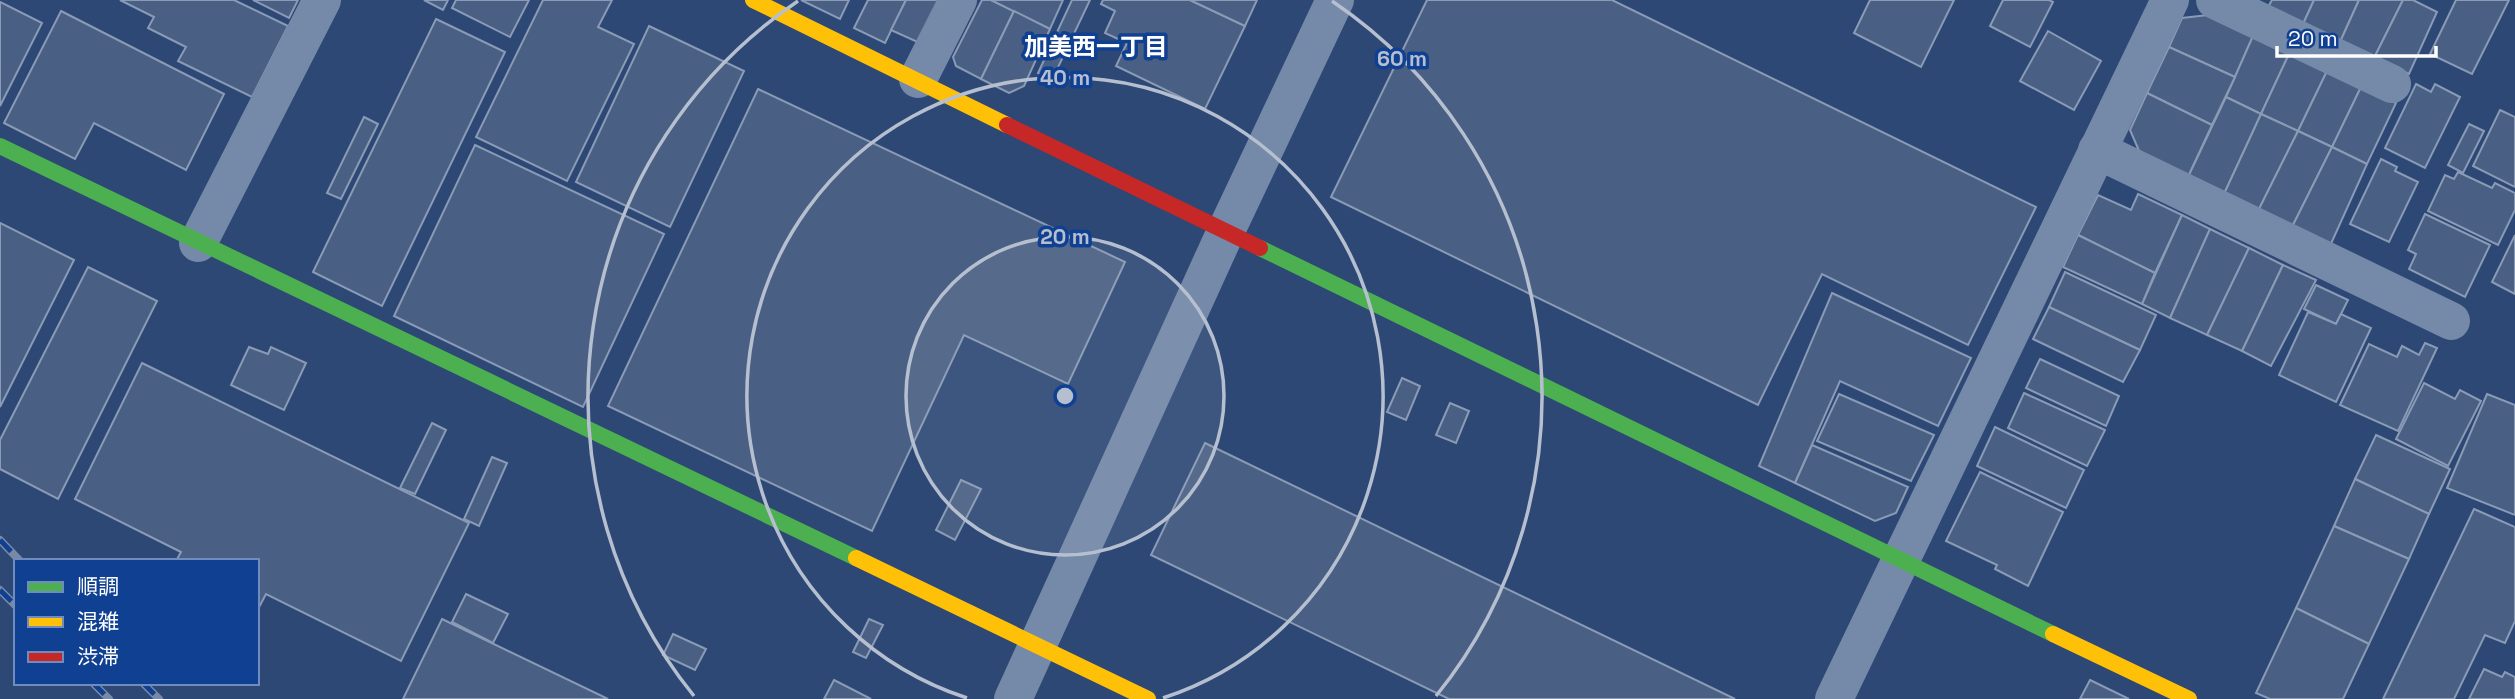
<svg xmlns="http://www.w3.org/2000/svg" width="2515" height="699" font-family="'Space Grotesk','Noto Sans JP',sans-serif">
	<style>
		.building { fill: #495f83; stroke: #8a9bb6; stroke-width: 2 }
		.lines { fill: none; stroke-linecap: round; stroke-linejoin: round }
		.street { stroke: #7589a8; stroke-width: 38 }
		.fast { stroke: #4caf50; stroke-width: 16 }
		.slow { stroke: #ffc107; stroke-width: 16 }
		.jam { stroke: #c62828; stroke-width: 16 }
		.rail-casing { stroke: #7889a7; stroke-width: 8 }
		.rail { stroke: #104092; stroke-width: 5; stroke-dasharray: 16; stroke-linecap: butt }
		.ring { fill: none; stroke: #b6bfcf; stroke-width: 3.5 }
		.labels { text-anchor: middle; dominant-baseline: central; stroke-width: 7; stroke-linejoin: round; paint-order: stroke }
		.neighbourhood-label { font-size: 24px; font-weight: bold; fill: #fff; stroke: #104092 }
		.centre { fill: #b6bfcf; stroke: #104092; stroke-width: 3.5 }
		.ring-label { font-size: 21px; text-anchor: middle; font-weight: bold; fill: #b6bfcf; stroke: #104092; stroke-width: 7; stroke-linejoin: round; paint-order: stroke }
	</style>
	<rect width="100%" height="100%" fill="#2d4875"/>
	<g class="building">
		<polygon points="120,0 234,0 288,26 252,97 178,61 186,47 148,28 154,17"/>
		<polygon points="253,0 298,0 289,18"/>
		<polygon points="424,0 448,0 443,10"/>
		<polygon points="456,0 529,0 510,37 452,8"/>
		<polygon points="543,0 612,0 598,27 634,44 567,181 476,137"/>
		<polygon points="801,0 849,0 840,19"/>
		<polygon points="868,0 906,0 885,43 854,28"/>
		<polygon points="906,0 946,0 924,45 891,30"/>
		<polygon points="982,0 991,0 1014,11 981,79 956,66 953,57"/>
		<polygon points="991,0 1063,0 1050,29"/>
		<polygon points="1072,0 1090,0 1052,80 1038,73"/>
		<polygon points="1103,0 1190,0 1245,26 1205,109 1116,66 1127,43 1105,33 1115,11 1101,4"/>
		<polygon points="1190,0 1257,0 1245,26"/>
		<polygon points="1427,0 1612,0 2036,207 1968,345 1822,274 1758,405 1331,197"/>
		<polygon points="1870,0 1954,0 1921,67 1854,33"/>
		<polygon points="2003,0 2049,0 2053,2 2030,47 1990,26"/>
		<polygon points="2272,0 2314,0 2303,24 2268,7"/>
		<polygon points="2314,0 2359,0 2340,42 2303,24"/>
		<polygon points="2359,0 2403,0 2374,58 2340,42"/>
		<polygon points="2403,0 2413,0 2437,12 2409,74 2374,58"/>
		<polygon points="2456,0 2509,0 2472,74 2430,54"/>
		<polygon points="0,2 42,23 0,106"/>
		<polygon points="61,11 224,94 186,170 94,123 75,159 4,123"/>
		<polygon points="1014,11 1050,29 1024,86 1009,93 981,79"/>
		<polygon points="2208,15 2253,36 2235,77 2169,47 2182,18"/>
		<polygon points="436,19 505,52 382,306 313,272"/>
		<polygon points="649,26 744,71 670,227 576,182"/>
		<polygon points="2048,31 2101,61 2074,110 2020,81"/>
		<polygon points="2253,36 2289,54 2261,114 2226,97"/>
		<polygon points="2169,47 2235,77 2212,125 2147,93"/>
		<polygon points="2289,54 2327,71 2298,131 2261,114"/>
		<polygon points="2327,71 2361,87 2332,147 2298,131"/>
		<polygon points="2416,84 2431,92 2435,84 2460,97 2425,168 2385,148"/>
		<polygon points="2361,87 2396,103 2367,164 2332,147"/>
		<polygon points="758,89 1125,262 1068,384 964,335 872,531 608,406"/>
		<polygon points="2147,93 2212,125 2188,177 2140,153 2130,130"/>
		<polygon points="2226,97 2261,114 2224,194 2188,177"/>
		<polygon points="2500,110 2515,117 2515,187 2473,166"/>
		<polygon points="2261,114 2298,131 2258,211 2224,194"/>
		<polygon points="364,117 378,124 341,199 327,193"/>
		<polygon points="2469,124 2484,131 2463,173 2448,165"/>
		<polygon points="2298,131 2332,147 2292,227 2258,211"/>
		<polygon points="475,145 664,234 583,407 394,316"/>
		<polygon points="2332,147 2367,164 2330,246 2292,227"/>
		<polygon points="2381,159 2397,167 2395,171 2418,182 2389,242 2350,224"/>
		<polygon points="2458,172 2492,188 2495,183 2515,193 2515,210 2498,245 2428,211 2445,175 2454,179"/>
		<polygon points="2138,194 2182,215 2155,273 2078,235 2098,195 2131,210"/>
		<polygon points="2425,214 2490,245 2465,297 2409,269 2416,254 2408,250"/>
		<polygon points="2182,215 2210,229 2170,318 2142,304"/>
		<polygon points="0,223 74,260 0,407"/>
		<polygon points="2210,229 2249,248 2207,335 2170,318"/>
		<polygon points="2078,235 2155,273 2142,304 2063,267"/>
		<polygon points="2515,235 2515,294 2492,282"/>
		<polygon points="2249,248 2283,265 2242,351 2207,335"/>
		<polygon points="2283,265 2316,280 2271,366 2242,351"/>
		<polygon points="88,267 157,301 58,499 0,469 0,440"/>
		<polygon points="2065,272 2156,315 2140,350 2049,307"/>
		<polygon points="2316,285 2348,300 2336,324 2304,309"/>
		<polygon points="1832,293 1971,358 1938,426 1840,381 1795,483 1759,466"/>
		<polygon points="2049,307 2140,350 2123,382 2033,339"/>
		<polygon points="2308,312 2336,324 2341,314 2371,328 2336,402 2279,375"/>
		<polygon points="2425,343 2437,348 2398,431 2340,405 2369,344 2397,357 2402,346 2419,355"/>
		<polygon points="249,347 268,354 271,347 306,363 284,410 231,385"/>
		<polygon points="2040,359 2119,396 2106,426 2026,388"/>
		<polygon points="142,363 469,523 401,661 266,594 257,611 257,561 176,561 181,552 75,499"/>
		<polygon points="1402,378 1420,386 1406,420 1387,412"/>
		<polygon points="2424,383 2455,399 2460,390 2481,401 2448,466 2396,439"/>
		<polygon points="2024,393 2105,430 2087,466 2008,428"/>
		<polygon points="1839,394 1934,435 1911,481 1817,441"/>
		<polygon points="2487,394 2515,405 2515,515 2447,488"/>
		<polygon points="1450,403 1469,411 1456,443 1436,435"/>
		<polygon points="432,423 446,430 415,494 400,488"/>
		<polygon points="1995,427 2084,470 2066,508 1977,466"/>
		<polygon points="2376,435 2450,469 2429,514 2355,479"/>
		<polygon points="1205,443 1735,699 1449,699 1151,555"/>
		<polygon points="1812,445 1908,487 1896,513 1875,521 1795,483"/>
		<polygon points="492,457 507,463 479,526 464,519"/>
		<polygon points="1980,472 2063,512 2028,586 1995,569 1997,565 1946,541"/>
		<polygon points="2355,479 2429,514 2409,559 2334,526"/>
		<polygon points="961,480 981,489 955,540 936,530"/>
		<polygon points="2474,509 2515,527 2515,621 2505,643 2485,635 2454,699 2383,699"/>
		<polygon points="2334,526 2409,559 2369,644 2296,608"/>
		<polygon points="466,594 508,614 493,643 452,622"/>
		<polygon points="2296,608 2369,644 2343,699 2270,699 2256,693"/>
		<polygon points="442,619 608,699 403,699"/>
		<polygon points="869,619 883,625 866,658 853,652"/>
		<polygon points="673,634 706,649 695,670 663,655"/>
		<polygon points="2484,669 2502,677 2505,672 2515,677 2515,699 2469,699"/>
		<polygon points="834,680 871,699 824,699"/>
		<polygon points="2090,680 2129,699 2080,699"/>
	</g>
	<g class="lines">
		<g class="street">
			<polyline points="2215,0 2392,84"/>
			<polyline points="918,79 958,0"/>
			<polyline points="2097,150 2451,321"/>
			<polyline points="198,243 322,0"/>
			<polyline points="1013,699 1226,231 1335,0"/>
			<polyline points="1834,699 2170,0"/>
		</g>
		<g class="fast">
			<polyline points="0,146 856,558"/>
			<polyline points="1260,248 2053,634"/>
		</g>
		<g class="slow">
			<polyline points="753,0 1007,125"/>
			<polyline points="856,558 1148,699"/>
			<polyline points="2053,634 2189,699"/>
		</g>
		<polyline class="jam" points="1007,125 1260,248"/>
		<g class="rail-casing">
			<g id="rail">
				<polyline points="0,540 20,561"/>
				<polyline points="0,590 16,606"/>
				<polyline points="93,683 109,699"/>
				<polyline points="143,683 159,699"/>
			</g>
		</g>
		<use href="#rail" class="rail"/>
	</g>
	<circle cx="1065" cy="396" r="159" fill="#b6bfcf" fill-opacity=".12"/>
	<g class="ring">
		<circle cx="1065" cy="396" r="159"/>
		<path d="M967 698A318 318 0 1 1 1163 698"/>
		<path d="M694 696A477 477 0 0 1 798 1M1332 1A477 477 0 0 1 1436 696"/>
	</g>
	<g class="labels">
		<g class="neighbourhood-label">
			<text x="1096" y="46">加美西一丁目</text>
		</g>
	</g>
	<circle cx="1065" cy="396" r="10" class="centre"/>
	<g class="ring-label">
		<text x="1402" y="66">60 m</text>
		<text x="1065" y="85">40 m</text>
		<text x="1065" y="244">20 m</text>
	</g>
	<rect x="14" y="559" width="245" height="126" fill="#104092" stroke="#708cbe" stroke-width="2"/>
	<rect x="28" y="582" width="35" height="10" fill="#4caf50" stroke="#708cbe" stroke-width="2"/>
	<text x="77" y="594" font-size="21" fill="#ffffff">順調</text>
	<rect x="28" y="617" width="35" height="10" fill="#ffc107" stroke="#708cbe" stroke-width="2"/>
	<text x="77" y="629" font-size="21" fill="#ffffff">混雑</text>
	<rect x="28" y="652" width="35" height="10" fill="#c62828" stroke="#708cbe" stroke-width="2"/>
	<text x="77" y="664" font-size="21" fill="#ffffff">渋滞</text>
	<path d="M2277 46v10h159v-10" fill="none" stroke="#ffffff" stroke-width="3.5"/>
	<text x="2288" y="46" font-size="21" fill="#ffffff" stroke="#104092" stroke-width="5" paint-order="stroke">20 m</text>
</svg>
